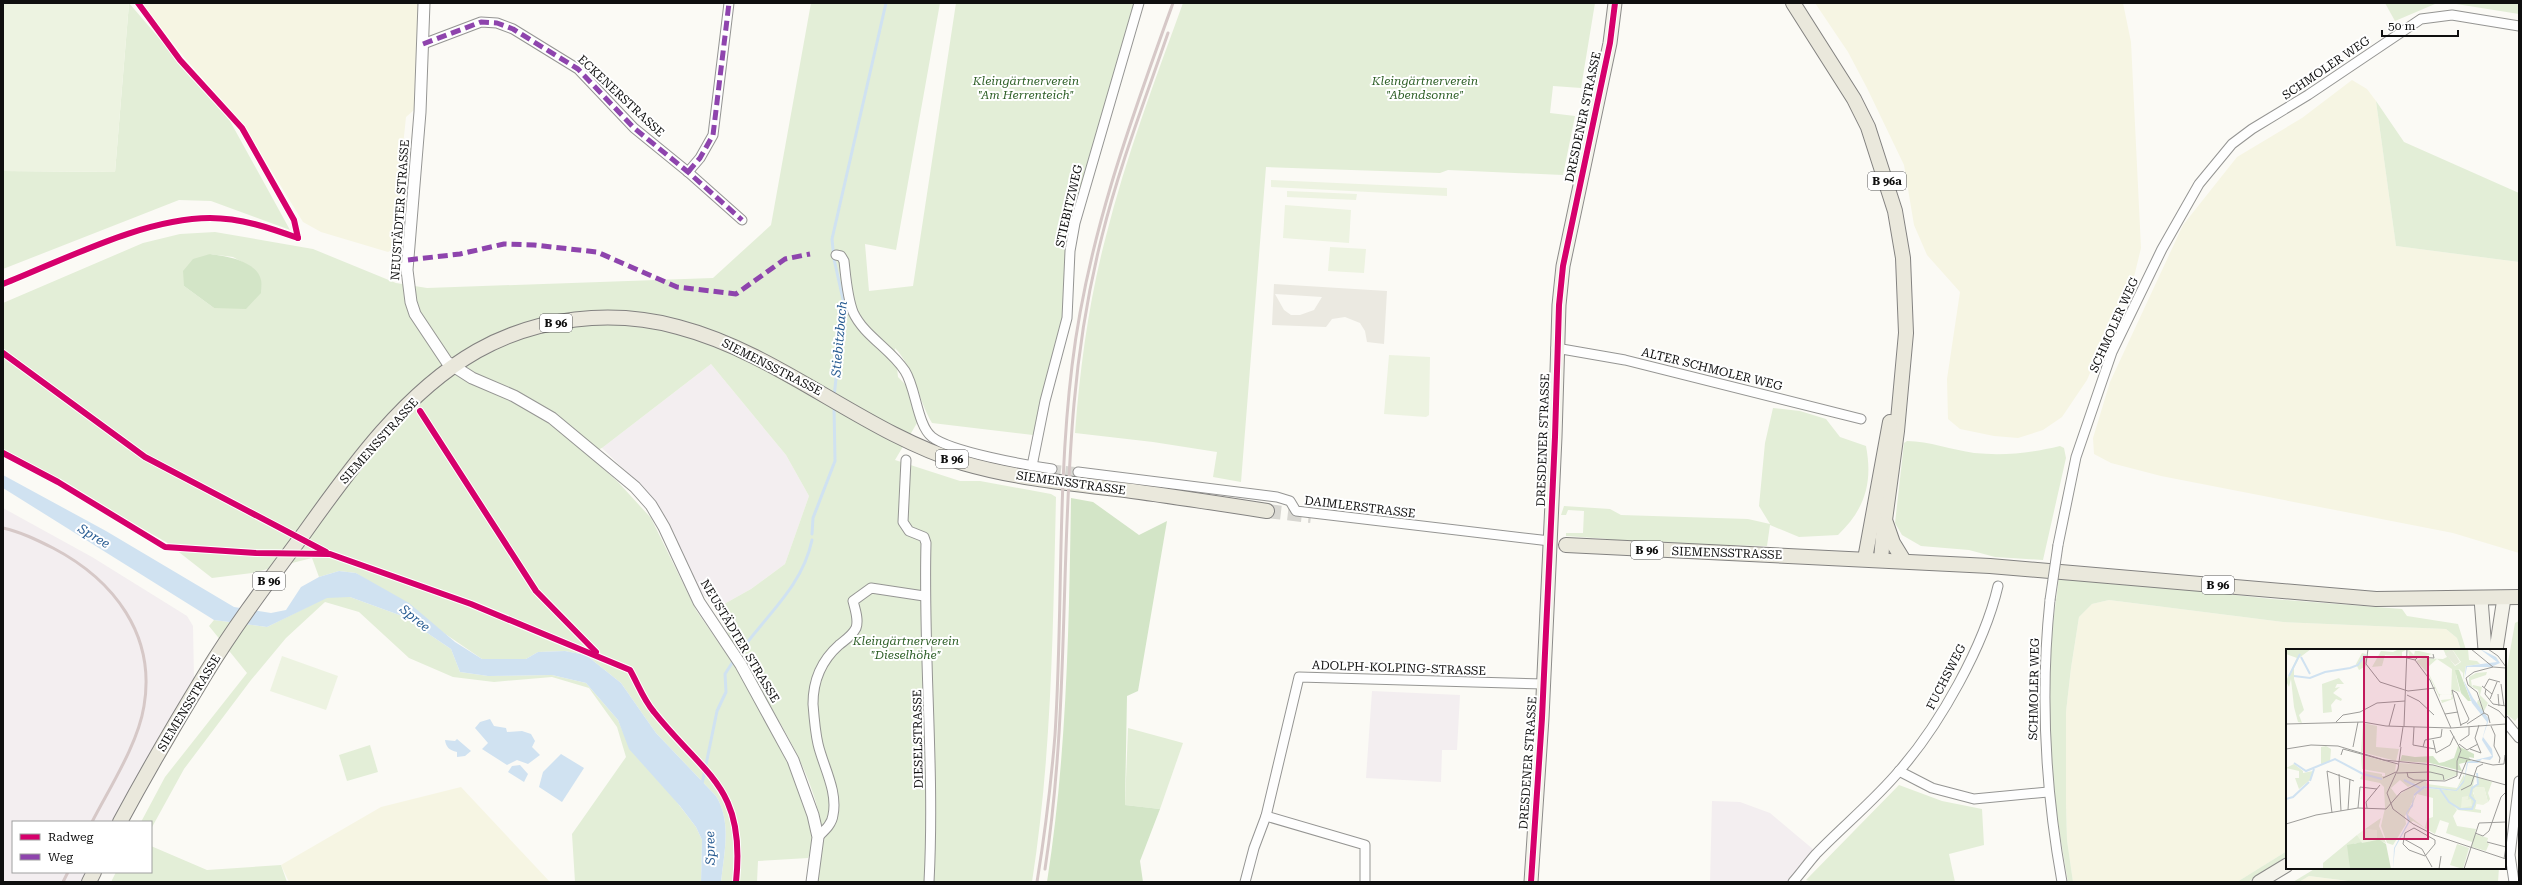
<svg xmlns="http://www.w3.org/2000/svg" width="2522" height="885" font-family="'Roboto Serif',serif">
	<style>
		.industrial { fill: #f3eef0 }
		.farmland { fill: #f6f5e3 }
		.green { fill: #e3eed7; fill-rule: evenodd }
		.forest { fill: #d3e5c7 }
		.pitch { fill: #edf3e1 }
		.plaza { fill: #ebe9e1; fill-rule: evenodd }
		.water { fill: #d0e2f1 }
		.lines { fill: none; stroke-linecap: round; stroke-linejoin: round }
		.stream { stroke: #d0e2f1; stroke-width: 3 }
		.minor-tunnel { stroke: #d8d7d2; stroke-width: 9; stroke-dasharray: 9 4.5; stroke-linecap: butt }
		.primary-tunnel { stroke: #d8d7d2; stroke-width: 14; stroke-dasharray: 14 7; stroke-linecap: butt }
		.minor-casing { stroke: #959593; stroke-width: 11 }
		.tertiary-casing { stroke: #959593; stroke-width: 13 }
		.secondary-casing { stroke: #8c8b89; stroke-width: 15 }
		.primary-casing { stroke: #838280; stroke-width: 16 }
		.minor { stroke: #fefefe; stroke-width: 9 }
		.tertiary { stroke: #fefefe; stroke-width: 11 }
		.secondary { stroke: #f4f3eb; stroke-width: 13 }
		.primary { stroke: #eae8dc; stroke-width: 14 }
		.rail { stroke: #d6c8c7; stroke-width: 3 }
		.minor-bridge-casing { stroke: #959593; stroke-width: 11; stroke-linecap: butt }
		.minor-bridge { stroke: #fefefe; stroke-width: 9 }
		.quiet { stroke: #8e44ad; stroke-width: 5; stroke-dasharray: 10 5; stroke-linecap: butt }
		.cycleway-casing { stroke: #fff; stroke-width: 8 }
		.cycleway { stroke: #d6006c; stroke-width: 6 }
		.labels { text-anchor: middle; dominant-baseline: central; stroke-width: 4; stroke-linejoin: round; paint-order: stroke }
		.shield { fill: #fff; stroke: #575757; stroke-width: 1 }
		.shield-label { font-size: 11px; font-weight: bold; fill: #0f0f0f }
		.street-label { font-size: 12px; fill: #0f0f0f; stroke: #fff }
		.park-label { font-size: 12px; font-style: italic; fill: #2e5f27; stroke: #fff }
		.water-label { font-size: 13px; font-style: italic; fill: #275b92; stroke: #fff }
		.inset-river { fill: none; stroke: #d0e2f1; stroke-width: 2 }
		.inset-road { fill: none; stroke: #9d9c99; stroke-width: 1 }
		.view { fill: #c2185b; fill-opacity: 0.15; stroke: #c2185b; stroke-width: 2 }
		.inset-edge { fill: none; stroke: #0f0f0f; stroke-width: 2 }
	</style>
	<rect width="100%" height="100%" fill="#fbfaf5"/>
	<g class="industrial">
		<polygon points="711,364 786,455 809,496 785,564 751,589 717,608 698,590 662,511 640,485 602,448"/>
		<polygon points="3,508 92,557 187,616 193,626 194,679 113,822 13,822 13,872 87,872 82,882 3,882"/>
		<polygon points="1372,691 1460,695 1457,750 1442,750 1441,782 1366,778"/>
		<polygon points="1712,801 1740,802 1770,813 1814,850 1787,882 1710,882"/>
	</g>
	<g class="farmland">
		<polygon points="142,3 418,3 414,110 406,117 399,185 401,193 397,247 388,252 321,232 303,222 242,123 184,57"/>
		<polygon points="1815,3 2123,3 2131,42 2141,248 2133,281 2112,322 2087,380 2062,417 2043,430 2018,438 1994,436 1960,429 1948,419 1947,379 1960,292 1927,255 1914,225 1904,165 1867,88 1848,52"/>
		<polygon points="2352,80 2367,89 2376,101 2396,246 2519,262 2519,553 2453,533 2161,476 2111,463 2094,454 2093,438 2110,382 2183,225 2237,157 2302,118"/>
		<polygon points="2109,600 2283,622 2446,629 2457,638 2461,650 2287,650 2287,851 2237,882 2073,882 2067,840 2066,803 2066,712 2071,668 2079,617 2092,604"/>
		<polygon points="461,787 550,882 289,882 281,865 381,807"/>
		<polygon points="2309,876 2356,882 2299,882"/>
	</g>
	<g class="green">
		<polygon points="129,3 230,121 290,230 211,201 179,200 3,269 3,171 115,172"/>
		<path d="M811 3H940L896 250 865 244 869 291 913 286 956 3H1137L1084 180 1060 342 1033 435 932 423C918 399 914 368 895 348L898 377 908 387 915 404 917 423 895 460 960 481H980L1051 494 1056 497C1053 626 1052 754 1032 882H817C819 862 824 845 821 825 811 763 767 703 736 650 729 637 723 622 717 608L751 589 785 564 809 496 786 455 711 364 602 448 587 454 618 482 651 518 696 610 740 674 790 763 813 830V846L808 858 758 861 757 882H721C724 853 732 822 716 796L656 733 621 683 586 655 565 651 538 652 526 659H482L356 573 339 571 319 577 312 558 252 573 212 578 166 542 3 450V303L143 243 180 234 215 232 313 249 396 283 427 288 713 278 771 225ZM210 254 233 257 253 268 214 308 184 286Z"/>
		<path d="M1183 3H1595L1581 88 1553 86 1550 113 1575 116 1563 175 1448 170 1440 173 1266 167 1241 482 1213 477 1217 452 1153 442 1075 433C1080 367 1089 300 1106 236 1126 157 1155 80 1183 3Z"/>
		<polygon points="2385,3 2519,3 2519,14 2450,3 2435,4 2395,21"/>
		<polygon points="2376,101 2404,142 2519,193 2519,262 2396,246"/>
		<path d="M1773 408 1800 411 1826 419 1840 437 1866 446C1873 483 1865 509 1838 535L1799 537 1770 525 1767 546 1620 543 1609 539 1566 536V533H1583L1584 511 1568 510 1566 515H1561L1564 506 1610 509 1621 515 1748 519 1770 524 1759 506 1765 443Z"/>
		<path d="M1907 441C1929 441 1952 450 1974 453 2004 456 2031 453 2060 446L2064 448 2066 458 2043 560 1995 557 1969 550 1921 546 1902 535 1895 523 1904 443Z"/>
		<path d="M2059 576 2272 599 2402 609 2407 616 2458 624 2466 650H2461L2457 638 2446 629 2283 622 2109 600 2092 604 2079 617 2071 668 2066 712V803L2067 840 2073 882H2068C2055 808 2043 730 2049 655 2052 629 2056 603 2059 576Z"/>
		<polygon points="327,597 350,597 402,616 451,649 460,672 488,676 552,675 586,683 618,720 623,732 696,827 702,840 701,882 575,882 572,834 626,757 617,727 589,688 552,677 494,682 453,677 409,658 359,612 325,602 286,638 251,680 184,769 151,829 151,822 141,822 165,777 247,673 209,626 214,620 267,627"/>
		<polygon points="2519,621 2519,716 2515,721 2505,713 2505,679 2515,623"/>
		<polygon points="1128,728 1183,743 1160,809 1125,805"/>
		<polygon points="370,745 378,772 347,781 339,755"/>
		<polygon points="1899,785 1942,801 1982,809 1984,845 1949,854 1955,882 1812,882 1806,880"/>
		<polygon points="151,846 207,870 281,865 287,882 111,882 116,872 151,872"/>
		<polygon points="2287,851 2287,858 2248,882 2237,882"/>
		<polygon points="2316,868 2499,868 2498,882 2356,882 2309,876 2299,882 2293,882"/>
	</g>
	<g class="forest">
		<path d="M210 254C226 256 257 261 261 280 262 284 261 289 261 293L246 309 214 308 184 286 183 271 193 259Z"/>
		<path d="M1071 498 1093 502 1139 535 1167 521 1138 691 1127 696 1125 805 1160 809 1140 861 1143 882H1047C1067 754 1069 626 1071 498Z"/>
	</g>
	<g class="pitch">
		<polygon points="3,3 129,3 115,172 3,171"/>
		<polygon points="1271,180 1447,188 1447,196 1271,187"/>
		<polygon points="1287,191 1357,194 1356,200 1287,197"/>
		<polygon points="1285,205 1351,210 1349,243 1283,238"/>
		<polygon points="1330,247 1366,249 1364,273 1328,271"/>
		<polygon points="1389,355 1430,357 1429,415 1426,417 1384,414"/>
		<polygon points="282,656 338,676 326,710 270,691"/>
	</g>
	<path class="plaza" d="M1274 284 1387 291 1384 344 1367 342 1365 331 1360 323 1345 317 1332 319 1326 327 1272 325ZM1275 294 1322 297 1314 310 1300 315H1291L1284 310Z"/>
	<g class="water">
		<path d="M3 475 106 531 234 607 271 613 286 610 301 587 319 577 339 571 356 573 409 603 455 642 482 659H526L538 652 565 651 586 655 621 683 656 733 716 796C732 822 724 853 721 882H701L702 840 696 827 680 806 629 749 618 720 586 683 552 675 488 676 460 672 451 649 402 616 350 597 327 598 267 627 214 620 3 488Z"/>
		<polygon points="490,719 494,726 506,728 507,732 522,731 531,734 535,741 532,747 540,755 528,764 517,760 507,765 482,749 488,743 475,728 480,722"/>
		<path d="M457 739 471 751 465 756 457 757V752C449 750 446 747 445 740L455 741Z"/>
		<polygon points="561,754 584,768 562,802 539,787 543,772"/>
		<polygon points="520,765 528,774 524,782 508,772 512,766"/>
	</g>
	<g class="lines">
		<g class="stream">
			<polyline points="834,397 844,304 834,259 832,239 886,3"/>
			<polyline points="812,534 813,518 835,461 834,406"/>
			<path d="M737 656C764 617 802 588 812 540"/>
			<polyline points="702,784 717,711 726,692 725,674 734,660"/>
		</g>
		<polyline class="minor-tunnel" points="1052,469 1078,472"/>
		<polyline class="primary-tunnel" points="1267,511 1311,516"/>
		<g class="minor-casing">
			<g id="minor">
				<polyline points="423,44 481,22 497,23 513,29 578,69 634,128 688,172 742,220"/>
				<polyline points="688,172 700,158 713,135 729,3"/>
				<path d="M836 255 841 256 844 261C846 278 847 296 853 312 864 336 891 349 905 371 916 388 917 425 932 437 951 452 1026 465 1052 469"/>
				<polyline points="1556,348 1625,360 1861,419"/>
				<path d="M906 460 903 522 909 531 924 537 926 543C923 656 935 769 929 882"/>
				<polyline points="1032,466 1045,401 1067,318 1070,251 1075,223 1139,3"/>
				<polyline points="1078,472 1277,497 1290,501 1296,511 1550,541"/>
				<polyline points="2058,545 2076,457 2112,352 2162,249 2199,184 2232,144 2252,129 2308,95 2421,19 2452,15 2519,26"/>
				<path d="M2050 600C2040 695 2045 788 2062 882"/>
				<polyline points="2505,721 2519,738"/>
				<polyline points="1899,771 1932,788 1974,799 2048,792"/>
				<polyline points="1266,816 1365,845 1365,882"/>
				<path d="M818 837C825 830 832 824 833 815 838 791 823 766 818 744 815 731 814 717 813 704 813 681 821 661 839 645 845 640 852 636 856 628 859 620 855 609 853 601L871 588 924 596"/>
				<polyline points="1245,882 1254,848 1266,816 1299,677 1544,684"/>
				<path d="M1793 882C1801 873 1808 863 1816 854 1843 826 1875 800 1900 770 1940 724 1984 646 1998 586"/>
				<polyline points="2514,882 2510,855 2519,781"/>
			</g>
		</g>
		<g class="tertiary-casing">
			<polyline id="tertiary" points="424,3 420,112 407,270 411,302 415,314 447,362 472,378 514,396 552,418 635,487 651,505 664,527 699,602 741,665 793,760 813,815 818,837 812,882"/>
		</g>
		<g class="secondary-casing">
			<g id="secondary">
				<polyline points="2481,599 2485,650"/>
				<polyline points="2496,650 2504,598"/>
				<polyline points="1531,882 1542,718 1555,437 1559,305 1563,266 1610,43 1615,3"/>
				<polyline points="2259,882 2287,865"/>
			</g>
		</g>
		<g class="primary-casing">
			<g id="primary">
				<polyline points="1793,3 1854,99 1868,127 1895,211 1903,258 1906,333 1897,431 1885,520 1893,543 1904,561"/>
				<polyline points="1566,545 1990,566 2376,599 2519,597"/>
				<polyline points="1865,559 1890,422"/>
				<polyline points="1881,560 1884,524"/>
				<path d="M120 822C147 772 176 722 206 673 236 624 271 578 305 532 352 466 405 392 477 351 537 317 612 309 678 327 781 354 862 432 963 463 1018 479 1075 484 1132 491 1177 497 1222 504 1267 511"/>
				<polyline points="89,882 94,872"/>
			</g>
		</g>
		<use href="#minor" class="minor"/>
		<use href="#tertiary" class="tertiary"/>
		<use href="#secondary" class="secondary"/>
		<use href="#primary" class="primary"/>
		<g class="rail">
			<path d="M3 528C21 532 37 540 53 548 114 580 156 635 144 706 138 744 110 787 92 822"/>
			<path d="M1045 869C1069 715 1060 559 1074 404 1079 348 1088 291 1102 236 1119 167 1145 100 1168 33"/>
			<polyline points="63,882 68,872"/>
			<path d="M1037 882C1045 833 1051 784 1055 735 1063 612 1057 489 1072 366 1087 240 1130 122 1173 3"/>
		</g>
		<g class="minor-bridge-casing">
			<polyline id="minor-bridge" points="2050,600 2058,545"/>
		</g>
		<use href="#minor-bridge" class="minor-bridge"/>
		<g class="quiet">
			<polyline points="423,44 481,22 497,23 513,29 578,69 634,128 688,172 742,220"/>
			<polyline points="688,172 700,158 713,135 729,3"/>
			<polyline points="408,260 460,254 504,244 534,245 597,252 677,287 736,294 785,259 810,254"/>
		</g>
		<g class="cycleway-casing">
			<g id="cycleway">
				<polyline points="138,3 180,60 242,128 294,220 298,238"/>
				<path d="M3 284C64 260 144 218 210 218 241 218 270 228 298 238"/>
				<polyline points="3,353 145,457 326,552"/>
				<polyline points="420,411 536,591 596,652"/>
				<path d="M3 453 58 482 165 547 256 553 330 554 471 604 630 670C638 684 643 699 654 712 706 777 746 787 736 882"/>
				<polyline points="1531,882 1542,718 1555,437 1559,305 1563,266 1610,43 1615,3"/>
			</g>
		</g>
		<use href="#cycleway" class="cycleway"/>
	</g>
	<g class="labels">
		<g class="shield">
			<rect x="1868" y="172" width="38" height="18" rx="3"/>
			<rect x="540" y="314" width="32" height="18" rx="3"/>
			<rect x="936" y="450" width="32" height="18" rx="3"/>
			<rect x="1631" y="541" width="32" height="18" rx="3"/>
			<rect x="253" y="572" width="32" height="18" rx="3"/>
			<rect x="2202" y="576" width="32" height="18" rx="3"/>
		</g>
		<g class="shield-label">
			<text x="1887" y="181">B 96a</text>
			<text x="556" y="323">B 96</text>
			<text x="952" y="459">B 96</text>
			<text x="1647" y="550">B 96</text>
			<text x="269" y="581">B 96</text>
			<text x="2218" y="585">B 96</text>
		</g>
		<g class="street-label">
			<text transform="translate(2326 68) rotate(-34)">SCHMOLER WEG</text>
			<text transform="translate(621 96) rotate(43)">ECKENERSTRASSE</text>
			<text transform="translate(1583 117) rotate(-78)">DRESDENER STRASSE</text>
			<text transform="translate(1069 206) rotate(-77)">STIEBITZWEG</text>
			<text transform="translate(400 210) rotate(-86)">NEUSTÄDTER STRASSE</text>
			<text transform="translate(2114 325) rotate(-66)">SCHMOLER WEG</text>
			<text transform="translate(772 367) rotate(27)">SIEMENSSTRASSE</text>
			<text transform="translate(1712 369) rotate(14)">ALTER SCHMOLER WEG</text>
			<text transform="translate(1543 440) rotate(-88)">DRESDENER STRASSE</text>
			<text transform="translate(379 441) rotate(-48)">SIEMENSSTRASSE</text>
			<text transform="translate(1071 483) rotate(8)">SIEMENSSTRASSE</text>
			<text transform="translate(1360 507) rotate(7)">DAIMLERSTRASSE</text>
			<text transform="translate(1727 553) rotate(2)">SIEMENSSTRASSE</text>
			<text transform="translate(740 641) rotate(59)">NEUSTÄDTER STRASSE</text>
			<text transform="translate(1399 668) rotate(2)">ADOLPH-KOLPING-STRASSE</text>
			<text transform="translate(1946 677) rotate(-63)">FUCHSWEG</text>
			<text transform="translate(2034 689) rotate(-89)">SCHMOLER WEG</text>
			<text transform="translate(189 703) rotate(-59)">SIEMENSSTRASSE</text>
			<text transform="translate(918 739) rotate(-91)">DIESELSTRASSE</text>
			<text transform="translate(1528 763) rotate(-86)">DRESDENER STRASSE</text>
		</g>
		<g class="park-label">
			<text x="1026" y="81">Kleingärtnerverein<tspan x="1026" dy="14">"Am Herrenteich"</tspan></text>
			<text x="1425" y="81">Kleingärtnerverein<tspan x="1425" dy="14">"Abendsonne"</tspan></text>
			<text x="906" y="641">Kleingärtnerverein<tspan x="906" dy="14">"Dieselhöhe"</tspan></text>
		</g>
		<g class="water-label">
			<text transform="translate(839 339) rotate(-85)">Stiebitzbach</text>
			<text transform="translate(94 536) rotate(31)">Spree</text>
			<text transform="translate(415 618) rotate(39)">Spree</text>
			<text transform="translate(710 848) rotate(-91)">Spree</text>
		</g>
	</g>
	<g transform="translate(2286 649)">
		<rect width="220" height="220" fill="#fbfaf5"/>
		<path d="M0 0H25L13 9 8 19V30L18 61 13 66 16 74 12 73 8 58 5 30 3 38 0 32 11 9 0 5ZM113 0 120 1 116 3V7L99 6 96 17 86 18 95 2 107 3ZM122 0 128 6 129 2H133L146 5 129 10 123 8ZM157 0H182L183 11 191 12 194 15 180 17 177 31V24L173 20 170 26 174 43 166 41 167 50 156 54 155 51 165 50 166 46 154 45V49L141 23 130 12 137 9 157 10 161 8ZM166 0 175 13 169 17 160 5ZM151 10 166 20 165 46 153 45 142 23 143 17ZM76 4 80 5V17L73 21 70 15ZM201 23 200 26 185 31 186 38 187 36 196 38 194 46 202 54 197 64 191 54 192 51H193L196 58 192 41 186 38 183 37V28L190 24ZM53 29 58 35H51L49 39 54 38 47 44 56 50 55 52 50 50 45 56 46 63 37 64 36 35ZM77 74 91 77 90 98 113 100 110 112 75 103ZM40 97 45 100 44 113 35 115V98ZM75 106 110 115 109 124 114 114 144 116 172 123 171 126 159 131H140L141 135 171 139 178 125V129L170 142 137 137 128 145 126 155 119 167 120 175 107 196 101 194 95 177 99 159 98 138 94 134 74 130 78 122 96 125V127H99V124L76 120ZM114 131 122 138 134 132 111 147 105 139ZM8 115 17 122V124L27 122 25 130 13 140 9 129H13V122L0 119ZM180 125 189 127 187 137 191 136 192 128 206 133 202 144 204 150 202 153 198 138H190L187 144 191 153 189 160 195 161V164L172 161 167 156 171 161 167 167 171 177 190 180 189 185 202 189 201 193 203 195 200 202 186 198V193L160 184 163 174 154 171 149 185 127 172 123 174 121 164 130 145 139 139 171 142ZM131 145 147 149V168L141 170 139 179 122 166ZM95 169 93 177 100 194 91 191V182L79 180ZM71 186 79 194H69L63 200 64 220H37V214ZM171 195 183 199 177 220 164 216Z" fill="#e3eed7" fill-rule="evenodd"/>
		<path d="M169 21H173L185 52H182L175 44ZM172 97 188 105V109L183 108 185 112 173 115 176 122 144 114 114 112 116 106 129 108 147 107 153 114 158 113 168 109ZM92 190 100 195 105 220H64L61 196Z" fill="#d3e5c7"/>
		<path d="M166 0 174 13 169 16 159 5Z" fill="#e6ebdb"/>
		<path d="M190 138H198L202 153 197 156 191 155 189 151 187 140ZM182 147V150L179 151 185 150 186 157 175 159 176 148ZM79 180 91 181V191L76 194 71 186Z" fill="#edf3e1"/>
		<path d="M194 0 210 8 214 14 205 18H181L178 32 187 49 203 70 197 88 206 100 207 108 204 111 196 110 192 114H182L178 133 171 142 139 139 128 147 127 157 121 164 124 170 123 174 109 199 107 220 108 199 122 173 120 164 126 155 128 145 137 137 170 141 178 131 181 113 206 107 196 91 201 73 186 54 178 33 180 17 211 13Z" fill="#d0e2f1"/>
		<path class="inset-river" d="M15 8 24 25M3 27 14 5M8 27 24 29 39 23 64 19 72 16 79 6M8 114 20 122 49 110 77 125 96 130M118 131 134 139M24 132 28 120M154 140 163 153 174 160H186L189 152 184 147 186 139 192 135 191 124M0 150 7 148 23 133"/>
		<path class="inset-road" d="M82 0 80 15 94 33 122 42 149 39M185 0 207 18M202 0 212 7 220 18M121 9 129 11 144 31 165 79M129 11 132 8 148 9 147 5M215 35 218 57M196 37 206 45M198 39 203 30 214 33M200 40 199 45 207 55 220 57M166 41 171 44 183 70 181 73 174 76M166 41 175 77M212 45 213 57M121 46 133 52 148 66M204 50 211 33M202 56 213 62 220 70M198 64 191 43 182 36 180 29 188 23 207 18 220 19M198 64 202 66 204 74M159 65 172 63M50 73 57 66 74 63 91 54 119 52M0 75 77 73 100 77 165 79M181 75 198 64M103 77 109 55M118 77 121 0M205 77 209 86 208 97 214 109 213 114M128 78 127 96 149 100M165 79 220 75M147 91 150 104 164 96 168 87M174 92 183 86V78M173 95 181 101 192 95M220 95V109M67 98 72 73M114 98 117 78M115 98 112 120 101 144 107 160 127 175 148 186 220 210M137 98 139 91 155 88 156 80M0 100 25 96 52 97 98 111 147 116 220 136M184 100 195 104 189 89 193 76M55 106 57 100 112 115M173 108 207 116 218 115 219 106M121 123 122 128 128 131 159 132 171 127V112L175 101 164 81M111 124 144 123 157 126 158 131M53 125 55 162M97 129 110 123M173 130 181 111M175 141 185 136 191 118 197 115M72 159 74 138 91 140M81 159 80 153 94 136M62 161 64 130M46 164 41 122 68 132M0 175 30 166 72 159 100 160 115 143 139 131M128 179 149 191V195L139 207 123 201 117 195 119 184ZM189 184 197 187 203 182 215 148 220 143M118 190 136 200 146 218M201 193 220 198M218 210 220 198M153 220 155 207M178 220 193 174 220 173"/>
		<path class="view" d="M78 8H142V190H78Z"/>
		<rect width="220" height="220" class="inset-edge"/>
	</g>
	<rect width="2522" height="885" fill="none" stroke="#0f0f0f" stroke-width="8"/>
	<rect x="12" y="821" width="140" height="52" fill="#ffffff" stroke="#9f9f9f"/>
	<rect x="20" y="834" width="20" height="6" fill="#d6006c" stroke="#9f9f9f"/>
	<text x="48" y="841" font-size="12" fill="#0f0f0f">Radweg</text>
	<rect x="20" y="854" width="20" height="6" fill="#8e44ad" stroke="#9f9f9f"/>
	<text x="48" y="861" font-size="12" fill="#0f0f0f">Weg</text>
	<path d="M2382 30v6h76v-6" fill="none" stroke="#0f0f0f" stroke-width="2"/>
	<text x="2388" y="30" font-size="12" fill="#0f0f0f" stroke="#ffffff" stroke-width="3" paint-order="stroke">50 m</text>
</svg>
